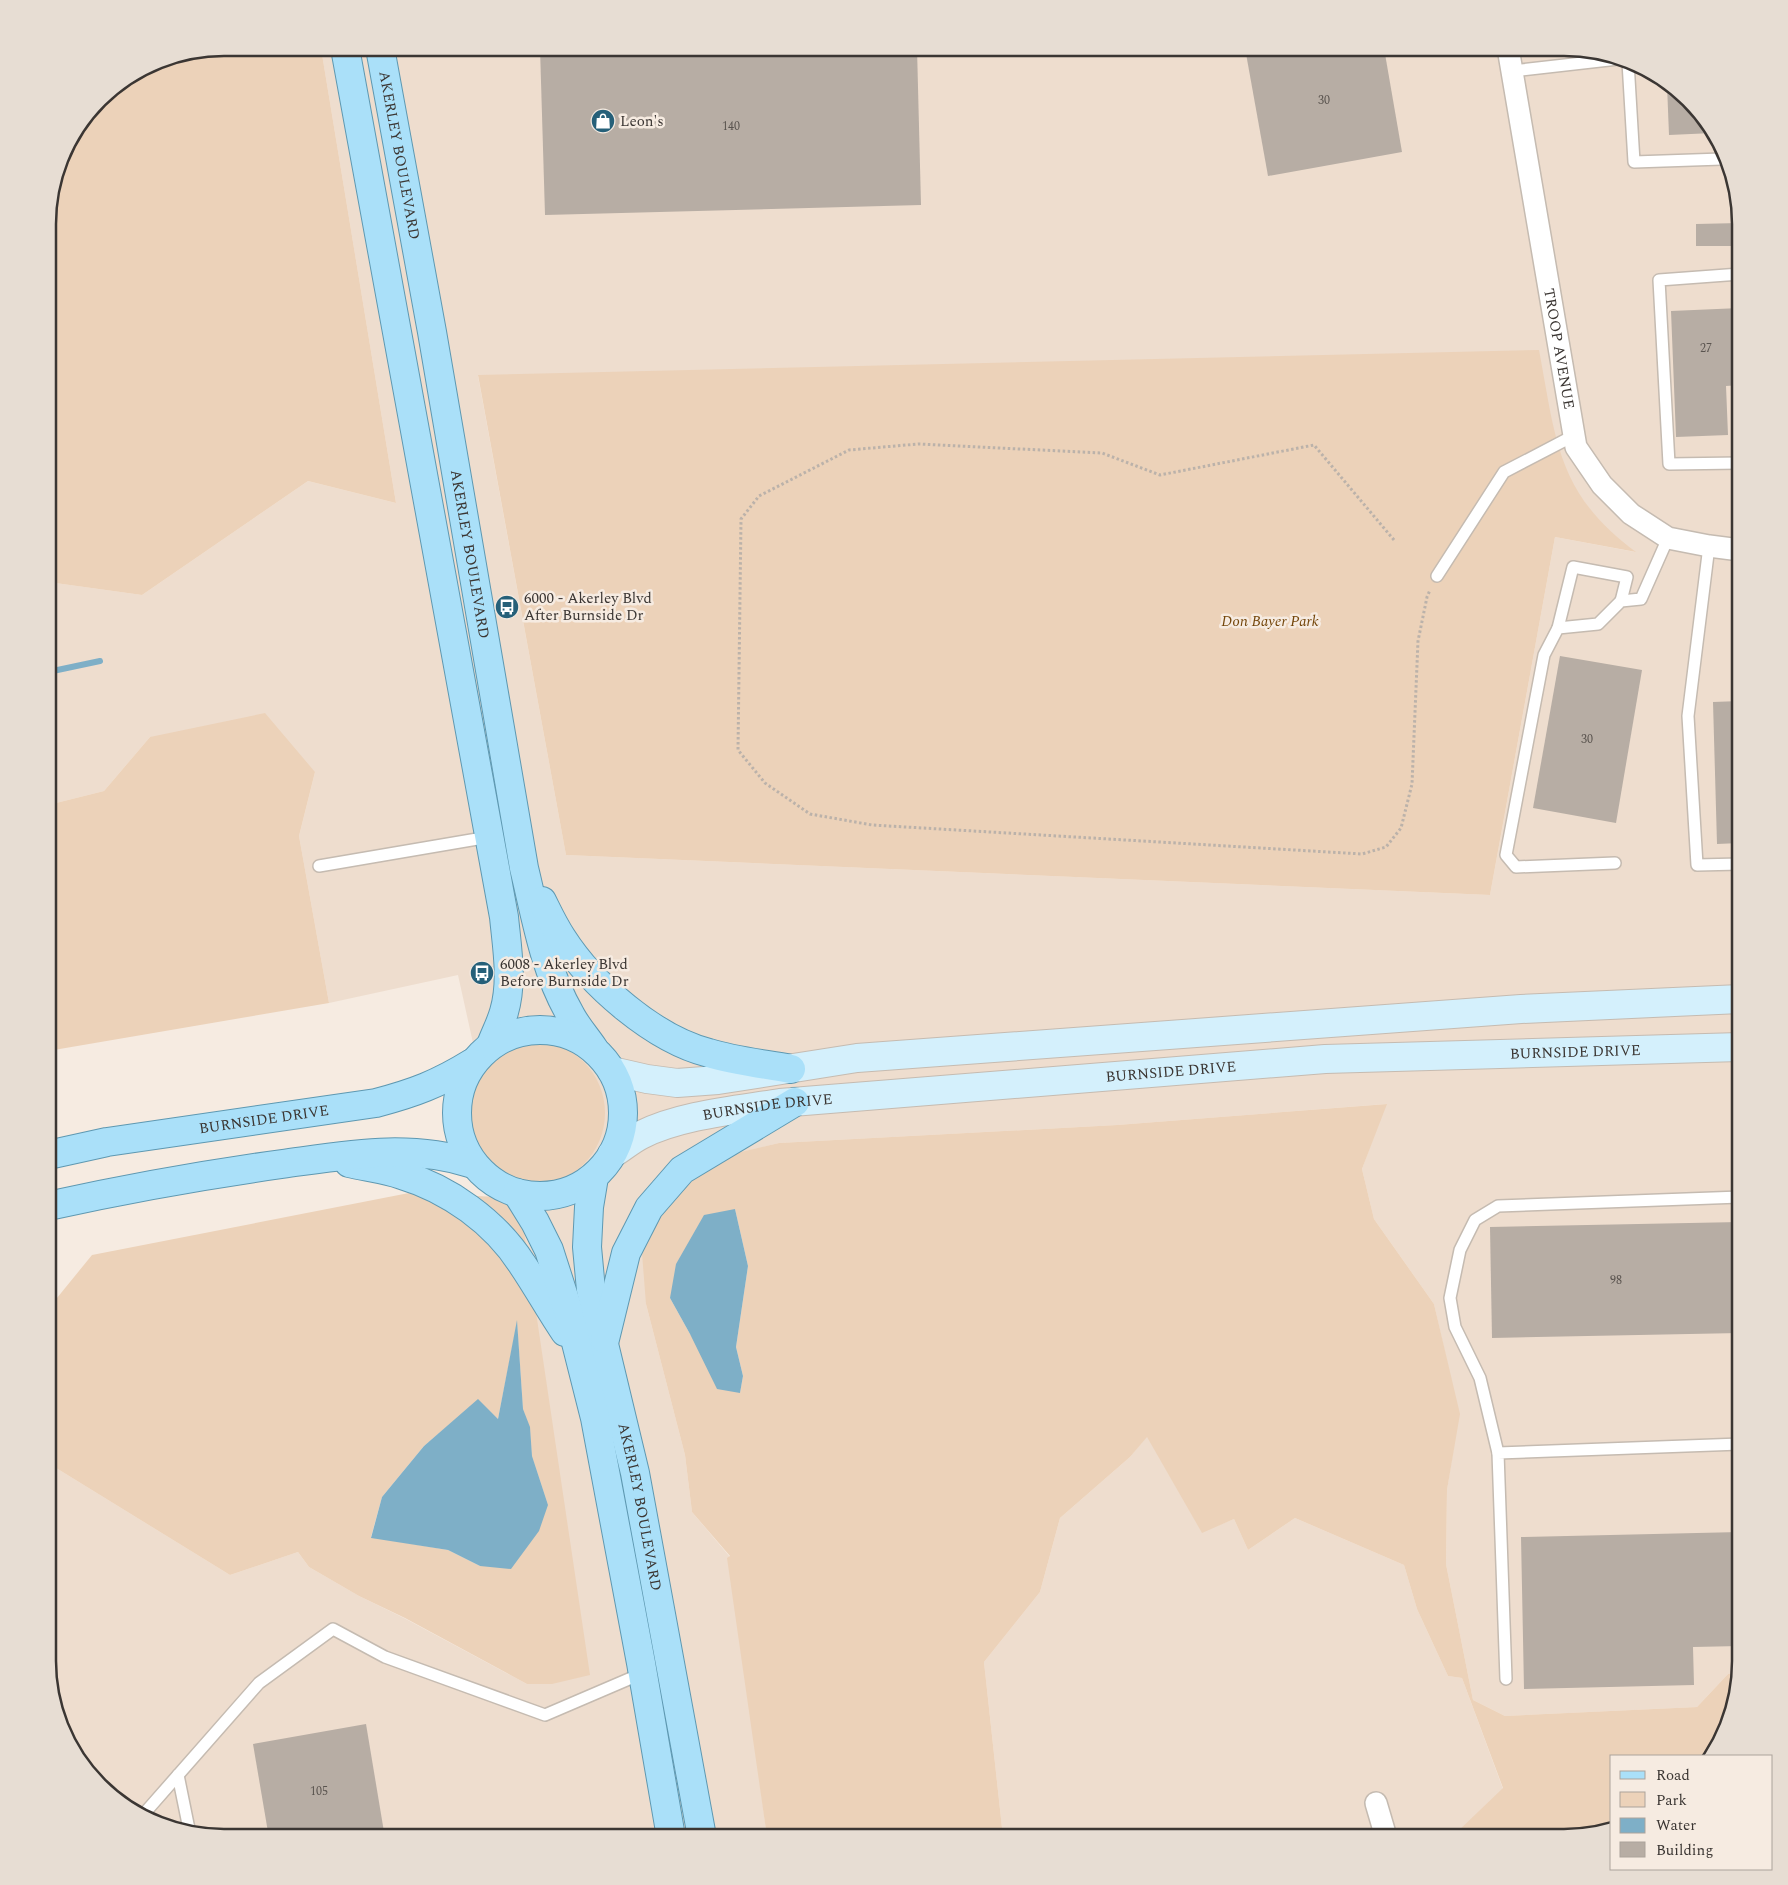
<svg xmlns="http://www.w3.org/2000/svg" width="1788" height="1885" font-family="Spectral,serif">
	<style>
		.built { fill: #eeddce; fill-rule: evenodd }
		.green { fill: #ecd2b9; fill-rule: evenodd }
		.water { fill: #7eafc7 }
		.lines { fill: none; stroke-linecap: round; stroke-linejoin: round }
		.stream { stroke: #7eafc7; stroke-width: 6 }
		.building { fill: #b7ada4 }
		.service-casing { stroke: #c5bbb1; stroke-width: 14 }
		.minor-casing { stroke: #c5bbb1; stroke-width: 24 }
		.secondary-casing { stroke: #c5bbb1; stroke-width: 30 }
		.primary-casing { stroke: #5e98b1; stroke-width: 30 }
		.path { stroke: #bbb2aa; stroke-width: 3; stroke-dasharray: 2.5 2.5; stroke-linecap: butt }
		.service { stroke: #fff; stroke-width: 11 }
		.minor { stroke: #fff; stroke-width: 21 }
		.secondary { stroke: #d4f0fc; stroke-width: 28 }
		.primary { stroke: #aae0f9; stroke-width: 28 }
		.labels { text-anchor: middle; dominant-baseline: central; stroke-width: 5; stroke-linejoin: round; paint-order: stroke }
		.number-label { font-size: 12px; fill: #5a544f }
		.poi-label { font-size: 15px; fill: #3b3633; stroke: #f6ebe1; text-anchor: start }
		.street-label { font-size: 15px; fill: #3b3633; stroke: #f6ebe1 }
		.park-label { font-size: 15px; font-style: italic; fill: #734509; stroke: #f6ebe1 }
		.rim { fill: none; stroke: #3b3633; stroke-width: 2.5 }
	</style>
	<rect width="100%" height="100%" fill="#f6ebe1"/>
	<g class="built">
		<path d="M321 48H1575L1642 66 1697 108 1727 157 1740 224V1661L1738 1673 1728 1674 1697 1707 1505 1716 1473 1700 1446 1564 1447 1490 1459 1414 1434 1304 1374 1219 1362 1169 1386 1104 1117 1125 779 1143 678 1168 646 1304 685 1455 692 1512 730 1557 767 1837H224L146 1819 91 1777 61 1728 48 1661V1463L230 1575 298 1552 309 1567 359 1596 404 1618 527 1684 519 1198 488 1111 458 975 329 1003 299 836 315 772 150 737 104 791 48 805V582L142 595 308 481 396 503ZM478 376 1555 439 1568 476 1580 496 1596 518 1616 538 1635 552 1555 537 1490 895 566 855Z"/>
		<polygon points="1147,1436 1202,1532 1234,1519 1248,1550 1295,1518 1404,1565 1417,1609 1448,1676 1462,1678 1503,1789 1456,1834 1456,1837 1003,1837 984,1662 1040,1592 1060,1518 1130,1457"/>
	</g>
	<g class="green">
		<polygon points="224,48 321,48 396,503 308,481 142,595 48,582 48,212 66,146 107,91 157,61"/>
		<path d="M1539 350C1556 440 1557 494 1636 552L1555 537 1490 895 566 855 478 375Z"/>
		<polygon points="265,713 315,772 299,836 329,1003 48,1051 48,805 104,791 150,737"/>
		<circle cx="533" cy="1113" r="72"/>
		<path d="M1387 1104 1362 1169 1374 1219 1434 1304 1460 1414 1447 1490 1446 1564 1473 1700 1505 1716 1697 1707 1728 1674 1738 1673 1722 1739 1709 1756H1612V1828L1564 1837H1456L1455 1834 1503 1788 1462 1678 1448 1676 1417 1609 1404 1565 1295 1518 1248 1550 1234 1519 1202 1533 1147 1437 1130 1457 1060 1518 1040 1592 984 1662 1003 1837H767L727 1558 730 1556 692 1512 685 1455 646 1304 639 1215 678 1167 779 1143 1117 1125ZM735 1209 748 1266 736 1347 743 1376 740 1393 690 1334 670 1298Z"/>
		<path d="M409 1193 519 1198 590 1675 552 1684H527L405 1618 359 1596 309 1567 298 1552 230 1575 48 1463V1309L92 1255ZM517 1323 523 1409 530 1428 532 1456 548 1505 480 1566 448 1550 371 1537 382 1497 424 1446 478 1400 498 1419Z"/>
	</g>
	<g class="water">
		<polygon points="735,1209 748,1266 736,1347 743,1376 740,1393 717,1389 690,1334 670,1298 676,1264 704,1215"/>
		<polygon points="517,1320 523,1409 530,1427 532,1456 548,1505 539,1531 511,1569 480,1566 448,1550 371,1538 382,1497 424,1446 478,1399 498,1419"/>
	</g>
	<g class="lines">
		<polyline class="stream" points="48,672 100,661"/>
	</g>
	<g class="building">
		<polygon points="540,48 917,48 921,205 545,215"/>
		<polygon points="1245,48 1384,48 1402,152 1268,176"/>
		<polygon points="1667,85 1697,108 1713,133 1669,135"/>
		<polygon points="1740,223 1740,246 1696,246 1696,224"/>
		<polygon points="1740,308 1740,385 1726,386 1728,435 1676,437 1671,311"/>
		<polygon points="1560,656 1642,670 1616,823 1533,808"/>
		<polygon points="1740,701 1740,843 1717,844 1713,702"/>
		<polygon points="1740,1222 1740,1333 1492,1338 1490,1227"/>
		<polygon points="1740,1532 1740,1646 1693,1647 1694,1685 1524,1689 1521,1537"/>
		<polygon points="366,1724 385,1838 269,1838 253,1744"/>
	</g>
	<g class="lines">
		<g class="service-casing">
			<g id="service">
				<polyline points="1628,62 1634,162 1722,159"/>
				<polyline points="1512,71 1618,59"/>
				<polyline points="1740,274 1659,280 1669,464 1740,463"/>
				<polyline points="1709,546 1688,716 1697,865 1740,864"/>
				<polyline points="1437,576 1504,472 1575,435"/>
				<polyline points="1558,628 1573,567 1627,577 1621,601"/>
				<polyline points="1615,863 1516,867 1506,855 1544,655 1558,628 1598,624 1621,601 1641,599 1668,538"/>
				<polyline points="319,866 489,837"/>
				<polyline points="1498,1453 1480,1378 1455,1327 1450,1298 1460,1250 1475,1220 1498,1206 1740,1197"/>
				<polyline points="1506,1679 1498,1453 1740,1444"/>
				<polyline points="178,1775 189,1829"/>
				<polyline points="142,1816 259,1683 333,1629 385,1657 545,1715 643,1673"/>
			</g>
		</g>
		<g class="minor-casing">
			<g id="minor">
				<path id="s1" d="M1508 48 1576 447 1602 485 1631 514 1668 538 1709 546 1740 550"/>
				<polyline points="1376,1803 1386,1837"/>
			</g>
		</g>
		<g class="secondary-casing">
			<g id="secondary">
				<polyline points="612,1071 647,1079 677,1083 718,1080 857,1058 1521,1009 1740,999"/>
				<path id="s2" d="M612 1154C622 1148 631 1140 641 1135 680 1115 737 1110 780 1103L1325 1059 1740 1047"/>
			</g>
		</g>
		<g class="primary-casing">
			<g id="primary">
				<path d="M345 48 504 917C507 948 513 981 504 1012 501 1023 495 1034 491 1045"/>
				<path id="s3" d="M380 48 432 332 524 868C536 917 544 969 570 1014 576 1026 586 1037 594 1049"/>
				<path d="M542 901C548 913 554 926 562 938 592 985 654 1039 709 1053 735 1061 764 1064 791 1069"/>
				<circle cx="540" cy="1113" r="83"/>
				<path id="s4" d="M48 1155 107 1142 376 1103C414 1093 438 1084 472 1063"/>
				<path d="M349 1163C366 1167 385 1169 402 1175 449 1189 495 1222 522 1264 537 1286 550 1310 565 1332"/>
				<path id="s5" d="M594 1177 589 1207 587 1247 591 1290 635 1473 702 1837"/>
				<polyline points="517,1193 535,1222 549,1250 566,1303 595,1418 641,1663 671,1837"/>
				<path d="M48 1206C125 1189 203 1175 282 1164 348 1155 409 1143 473 1164"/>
				<polyline points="605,1339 626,1253 649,1208 682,1170 795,1102"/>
			</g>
		</g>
		<polyline class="path" points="1394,540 1314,445 1160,475 1102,453 918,444 849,450 759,496 741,519 738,750 765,783 810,814 872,825 1362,854 1386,847 1401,828 1412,784 1418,641 1427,597 1430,590"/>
		<use href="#service" class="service"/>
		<use href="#minor" class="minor"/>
		<use href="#secondary" class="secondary"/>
		<use href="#primary" class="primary"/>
	</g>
	<defs>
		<g id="shop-disc" transform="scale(1.25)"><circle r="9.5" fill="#266079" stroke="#f6ebe1"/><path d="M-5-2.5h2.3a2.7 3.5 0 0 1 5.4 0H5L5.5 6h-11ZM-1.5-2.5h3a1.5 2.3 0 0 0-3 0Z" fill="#fff"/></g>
		<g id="bus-disc" transform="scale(1.25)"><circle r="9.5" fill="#266079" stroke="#f6ebe1"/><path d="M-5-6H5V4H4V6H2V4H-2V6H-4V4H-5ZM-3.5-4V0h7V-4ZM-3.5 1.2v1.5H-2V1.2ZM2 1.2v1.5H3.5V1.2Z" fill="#fff"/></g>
	</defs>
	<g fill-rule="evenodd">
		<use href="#shop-disc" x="603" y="121"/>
		<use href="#bus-disc" x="507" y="607"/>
		<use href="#bus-disc" x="482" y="973"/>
	</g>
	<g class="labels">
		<g class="number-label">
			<text x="1324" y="100">30</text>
			<text x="731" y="126">140</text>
			<text x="1706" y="348">27</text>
			<text x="1587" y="739">30</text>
			<text x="1616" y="1280">98</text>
			<text x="319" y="1791">105</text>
		</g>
		<g class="poi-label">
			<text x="620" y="121">Leon's</text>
			<text x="524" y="598">6000 - Akerley Blvd<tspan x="524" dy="17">After Burnside Dr</tspan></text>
			<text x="500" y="964">6008 - Akerley Blvd<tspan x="500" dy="17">Before Burnside Dr</tspan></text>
		</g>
		<g class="street-label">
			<text stroke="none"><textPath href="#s3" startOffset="109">AKERLEY BOULEVARD</textPath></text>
			<text stroke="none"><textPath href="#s1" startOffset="305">TROOP AVENUE</textPath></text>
			<text stroke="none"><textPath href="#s3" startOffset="514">AKERLEY BOULEVARD</textPath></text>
			<text stroke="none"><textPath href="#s2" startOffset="975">BURNSIDE DRIVE</textPath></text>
			<text stroke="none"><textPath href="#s2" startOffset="570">BURNSIDE DRIVE</textPath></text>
			<text stroke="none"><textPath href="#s2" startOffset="165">BURNSIDE DRIVE</textPath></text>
			<text stroke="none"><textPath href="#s4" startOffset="219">BURNSIDE DRIVE</textPath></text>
			<text stroke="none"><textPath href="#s5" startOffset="336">AKERLEY BOULEVARD</textPath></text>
		</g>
		<g class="park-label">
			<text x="1270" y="621">Don Bayer Park</text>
		</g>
	</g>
	<path d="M0 0H1788V1885H0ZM224 56H1564A168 168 0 0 1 1732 224V1661A168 168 0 0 1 1564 1829H224A168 168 0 0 1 56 1661V224A168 168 0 0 1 224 56Z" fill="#e7ddd3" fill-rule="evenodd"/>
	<path class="rim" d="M224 56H1564A168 168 0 0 1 1732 224V1661A168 168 0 0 1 1564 1829H224A168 168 0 0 1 56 1661V224A168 168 0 0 1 224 56Z"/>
	<rect x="1610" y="1755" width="162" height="115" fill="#f6ebe1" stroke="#aba39b"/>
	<rect x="1620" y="1771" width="25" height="8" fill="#aae0f9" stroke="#aba39b"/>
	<text x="1656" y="1780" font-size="15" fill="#3b3633">Road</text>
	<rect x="1620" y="1792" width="25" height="15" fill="#ecd2b9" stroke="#aba39b"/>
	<text x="1656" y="1805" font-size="15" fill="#3b3633">Park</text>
	<rect x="1620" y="1818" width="25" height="15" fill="#7eafc7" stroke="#aba39b"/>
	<text x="1656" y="1830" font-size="15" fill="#3b3633">Water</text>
	<rect x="1620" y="1842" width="25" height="15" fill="#b7ada4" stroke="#aba39b"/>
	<text x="1656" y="1855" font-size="15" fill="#3b3633">Building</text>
</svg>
